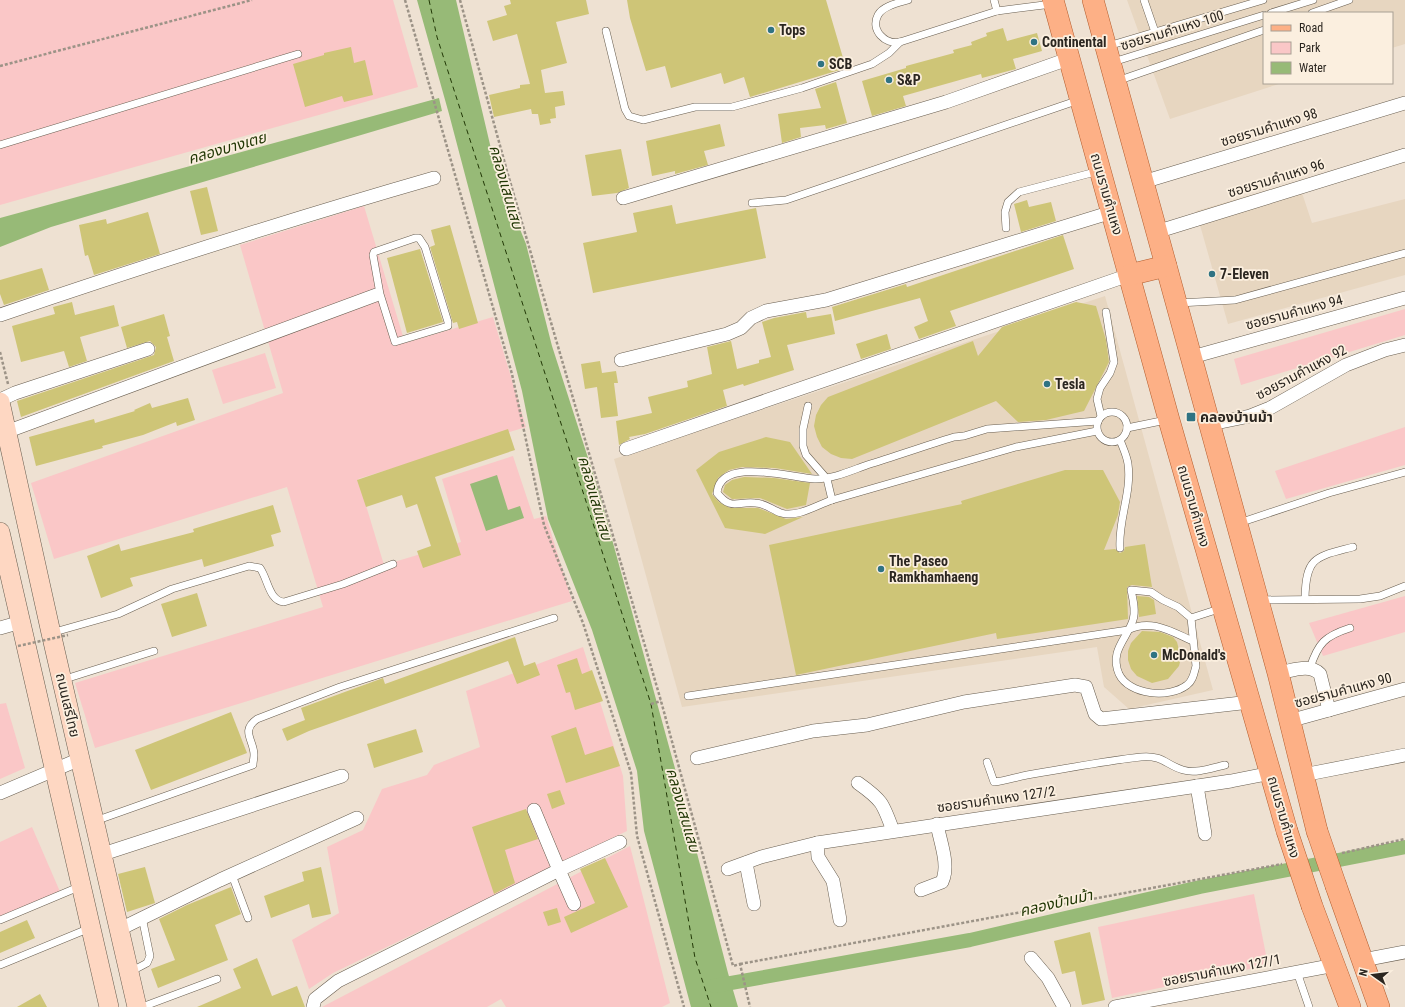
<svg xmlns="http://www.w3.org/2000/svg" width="1405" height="1007" font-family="'Roboto Condensed','Noto Sans Thai',sans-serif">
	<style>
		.built { fill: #e7d6c0 }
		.green { fill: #fac7c7 }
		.water { fill: #97ba77 }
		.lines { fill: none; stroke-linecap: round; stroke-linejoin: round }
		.canal { stroke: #97ba77; stroke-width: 14 }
		.ferry { stroke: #223806; stroke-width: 1; stroke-dasharray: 5 4; stroke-linecap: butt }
		.building { fill: #cec577 }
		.service-casing { stroke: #685e50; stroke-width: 8 }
		.minor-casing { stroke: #685e50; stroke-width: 14 }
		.secondary-casing { stroke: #685e50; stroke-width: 20 }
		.primary-casing { stroke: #b35d2e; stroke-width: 22 }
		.path { stroke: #9c9387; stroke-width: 2.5; stroke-dasharray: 3 2; stroke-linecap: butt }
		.service { stroke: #fff; stroke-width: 7 }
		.minor { stroke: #fff; stroke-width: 13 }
		.secondary { stroke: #fed7c2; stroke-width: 19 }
		.primary { stroke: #fdb086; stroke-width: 21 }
		.primary-bridge-casing { stroke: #b35d2e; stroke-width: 22; stroke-linecap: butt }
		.path-bridge { stroke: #9c9387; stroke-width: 2.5; stroke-dasharray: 3 2; stroke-linecap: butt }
		.primary-bridge { stroke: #fdb086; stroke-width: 21 }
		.poi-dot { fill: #2f7383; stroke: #fbefdf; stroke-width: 1.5 }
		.labels { text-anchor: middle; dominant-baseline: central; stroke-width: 3.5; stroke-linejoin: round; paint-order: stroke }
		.poi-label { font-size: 14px; font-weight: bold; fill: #2b2620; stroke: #fbefdf; text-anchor: start }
		.street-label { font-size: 14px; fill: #2b2620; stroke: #fbefdf }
		.water-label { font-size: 15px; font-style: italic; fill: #223806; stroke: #fbefdf }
	</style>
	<rect width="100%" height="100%" fill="#eee1d2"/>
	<g class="built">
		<polygon points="1127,0 1405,0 1405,44 1392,48 1392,13 1264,13 1264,83 1282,83 1170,119"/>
		<polygon points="1298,181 1312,223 1405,199 1405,275 1228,324 1196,211"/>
		<polygon points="1105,296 1213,690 1129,709 1104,687 1097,647 682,707 614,459"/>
	</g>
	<g class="green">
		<polygon points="0,0 393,0 418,87 0,205"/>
		<polygon points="364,206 405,343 493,317 526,427 358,479 384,565 461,542 442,479 513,456 534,519 546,516 572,601 95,748 75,683 323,607 287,487 54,559 31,483 283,393 240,245"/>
		<polygon points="1405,309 1405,335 1241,385 1234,359"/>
		<polygon points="265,353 276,388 223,404 212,370"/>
		<polygon points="1405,427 1405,465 1286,499 1275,471"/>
		<polygon points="1405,596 1405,632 1323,656 1309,623"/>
		<polygon points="583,647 623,776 627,831 333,973 309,989 292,940 339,913 327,847 363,830 382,789 427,775 434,765 480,747 466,691"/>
		<polygon points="6,703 25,768 0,779 0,704"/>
		<polygon points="32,827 61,894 0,921 0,842"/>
		<polygon points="630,846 670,1003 662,1007 506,1007 501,999 487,1007 322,1007"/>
		<polygon points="1254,894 1268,965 1112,998 1098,927"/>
	</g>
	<g class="water">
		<polygon points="417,0 456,0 496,170 526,244 552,346 599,492 676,772 728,973 738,1007 691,1007 644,831 637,771 592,630 548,519 522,391 449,114"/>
		<polygon points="439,98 442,111 51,227 0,247 0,218"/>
		<polygon points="497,475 508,510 520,506 524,518 486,531 470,484"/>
	</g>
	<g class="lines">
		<polyline class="canal" points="714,986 970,940 1200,887 1405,847"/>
		<polyline class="ferry" points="429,0 437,37 651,704 695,958 711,1007"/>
	</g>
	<g class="building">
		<polygon points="510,0 586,0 589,14 556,22 567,63 541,70 545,93 563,91 565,105 555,107 556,118 550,119 551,123 540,125 538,114 532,114 531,109 494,117 489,95 520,88 520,85 530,84 517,34 493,41 487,21 507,15 504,6 511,4"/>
		<polygon points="627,0 826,0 846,68 750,97 744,77 724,84 721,73 671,88 665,66 646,71 630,18"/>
		<polygon points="1003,28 1007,41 1037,33 1042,51 1013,59 1016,69 982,78 981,74 903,96 906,106 872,116 862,81 906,68 906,66 954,53 953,50 972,45 971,42 987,36 986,33"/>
		<polygon points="351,47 354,63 365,60 373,95 344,102 342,96 305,107 293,64 324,55 324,53"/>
		<polygon points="836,82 847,123 826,129 825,125 800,128 801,137 782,143 778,114 821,108 815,89"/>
		<polygon points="720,124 725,146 704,151 708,165 675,174 675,171 652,176 646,141"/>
		<polygon points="621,149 629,188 617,193 592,196 585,155"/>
		<polygon points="207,187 218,231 201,235 190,191"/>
		<polygon points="1027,200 1029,207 1051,202 1056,221 1021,232 1014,204"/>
		<polygon points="672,205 676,224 756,208 766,258 593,293 583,243 637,232 633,213"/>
		<polygon points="148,212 160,254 94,275 88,255 85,256 79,225 106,219 107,224"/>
		<polygon points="450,225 478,323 459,329 457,322 453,323 430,247 435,245 431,230"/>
		<polygon points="1063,235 1074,269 950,311 956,326 919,339 914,327 928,321 920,298 835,321 832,307 906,284 907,287"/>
		<polygon points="420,249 443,322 407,333 387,258"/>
		<polygon points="42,268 49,290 4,305 0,294 0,280"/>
		<polygon points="72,302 75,315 114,305 119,326 80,337 87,361 69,367 64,351 21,362 12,326 55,314 53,307"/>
		<polygon points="1076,302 1096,306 1106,340 1109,362 1084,411 1046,420 1018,422 996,401 852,459 841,458 831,454 822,447 817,437 814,426 816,415 821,405 828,397 973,341 978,356 1002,327"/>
		<polygon points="806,312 807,318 831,314 835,334 787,345 794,370 744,386 743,384 723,390 727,406 645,434 629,437 630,439 619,445 616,421 652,413 648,397 688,387 687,381 712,374 707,347 731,341 737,369 759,363 759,360 771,357 762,322 774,318"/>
		<polygon points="164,314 170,336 167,337 174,361 21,417 17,401 154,355 156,347 150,341 127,348 121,327"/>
		<polygon points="887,334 891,349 861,359 856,344"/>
		<polygon points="600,361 602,373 616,371 618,383 614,383 618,416 601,418 597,387 585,389 581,364"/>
		<polygon points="188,398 195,420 177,426 176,422 143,435 102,446 103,448 36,466 29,437 94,419 95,423 135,411 134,410 150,403 152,408"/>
		<polygon points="508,429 515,450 435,477 461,555 423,568 417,551 431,546 417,504 406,508 402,495 366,507 357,480"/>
		<polygon points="766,437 790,442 812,474 775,468 742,467 729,470 718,478 712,494 719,502 730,508 758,508 786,519 803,517 765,534 725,528 696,470 719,452"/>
		<polygon points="1065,470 1103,470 1120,502 1118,515 1104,550 1115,549 1120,553 1124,551 1125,547 1145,544 1152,587 1132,585 1127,587 1128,619 997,639 996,633 796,675 769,545 962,504 961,501"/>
		<polygon points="744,477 774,478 810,483 806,505 787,509 760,498 732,499 723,492 725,485 732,480"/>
		<polygon points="273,505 281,532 271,535 274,546 204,567 202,559 130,578 133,586 101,598 87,556 119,544 121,551 194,532 193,529"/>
		<polygon points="197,593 207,626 172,637 161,604"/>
		<polygon points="1137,596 1149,597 1154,600 1156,614 1139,617"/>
		<polygon points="1142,631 1160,632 1173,637 1177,642 1181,658 1179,666 1168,679 1152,683 1137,676 1131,669 1128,660 1128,651 1131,643"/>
		<polygon points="515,637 524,666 535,662 540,675 517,684 508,661 309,731 287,741 282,729 305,720 301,708 383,678 385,684"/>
		<polygon points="577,658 582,674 592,670 603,701 575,710 570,692 566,693 557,665"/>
		<polygon points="231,712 247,753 151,790 135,750"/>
		<polygon points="576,727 585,755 613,746 620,766 566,783 551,736"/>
		<polygon points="416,729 423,752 374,768 367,744"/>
		<polygon points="560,790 565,804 552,809 547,794"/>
		<polygon points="526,809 538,839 505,850 515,883 494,894 472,827"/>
		<polygon points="605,858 628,907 571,933 564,917 595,903 580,869"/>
		<polygon points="145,867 155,903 127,912 118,874"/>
		<polygon points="321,867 331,914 312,918 309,904 271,918 264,896 304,881 302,872"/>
		<polygon points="231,887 241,914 215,925 228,960 158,988 151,969 175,960 159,919 187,905"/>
		<polygon points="557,908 561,922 548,926 543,912"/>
		<polygon points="27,920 35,938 0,953 0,932"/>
		<polygon points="1090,932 1105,1000 1082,1005 1075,971 1062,974 1054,941"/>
		<polygon points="257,958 272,996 297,986 305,1007 197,1007 241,988 233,969"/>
		<polygon points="40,994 47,1007 17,1007"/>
	</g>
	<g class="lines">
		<g class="service-casing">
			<g id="service">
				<path d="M908 0C898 3 883 6 878 15 870 30 885 45 900 42L997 11 1052 4"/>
				<polyline points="994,0 997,11"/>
				<polyline points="1144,0 1155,32"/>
				<polyline points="1271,13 1313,0"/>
				<polyline points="1312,13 1349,0"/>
				<polyline points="606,31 625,109 629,116 643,120 695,107 732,107 802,88 872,64 889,53 900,42"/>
				<polyline points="1108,46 1263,0"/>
				<polyline points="1113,62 1264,15"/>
				<polyline points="1117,81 1264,30"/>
				<polyline points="0,145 298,54"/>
				<polyline points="752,203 786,200 1079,100"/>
				<polyline points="1006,228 1005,212 1008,202 1019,192 1099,171"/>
				<polygon points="415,238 419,238 425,247 448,322 448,326 395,342 380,294 373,255 374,252"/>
				<polyline points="1178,303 1235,300 1405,253"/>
				<polyline points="808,406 803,429 803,446 806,455 827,479 832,500 1016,447 1097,431"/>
				<circle cx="1112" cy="427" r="15"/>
				<polyline points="1101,416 1097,399 1100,388 1110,373 1114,362 1106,312"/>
				<polyline points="1127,428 1166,420"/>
				<path d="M832 500C817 505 797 518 781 513 772 510 765 503 755 503 737 501 731 511 717 493 720 456 792 478 815 479 833 479 850 471 867 465 896 456 925 446 954 437L964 436 987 429 1098 421"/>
				<polyline points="1239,523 1329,493 1405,472"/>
				<path d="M1120 548C1118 520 1132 492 1128 464 1127 456 1123 448 1120 440"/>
				<path d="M1305 598C1306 556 1316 557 1353 547"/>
				<polyline points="1259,600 1360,599 1380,596 1405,586"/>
				<path d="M1191 618 1178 607 1163 600 1151 592 1131 590C1133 599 1136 611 1133 620 1127 639 1109 651 1119 674 1129 695 1169 699 1187 685 1193 681 1194 673 1196 666L1191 618 1222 608"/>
				<path d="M51 633 118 614 172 589 249 566 260 568C268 579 269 601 284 602L343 584 393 564"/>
				<path d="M1310 668C1318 643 1325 636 1350 628"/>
				<polyline points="62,680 154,651"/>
				<path d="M688 696 1128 630C1151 618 1172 632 1193 641"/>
				<path d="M987 762 994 782C1006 781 1016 777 1027 775 1065 769 1103 761 1141 757 1163 755 1166 765 1183 770 1196 774 1212 768 1225 765"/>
				<path d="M95 821 253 765C253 762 254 758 254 755 254 740 240 731 257 719L340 687 554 618"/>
				<polyline points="232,875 248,918"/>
				<polyline points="0,920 81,886"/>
				<polyline points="0,965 90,928"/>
				<polyline points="130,972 147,963 150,956 142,917"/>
				<polyline points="1297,972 1309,1007"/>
				<polyline points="142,1007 217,979"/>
			</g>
		</g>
		<g class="minor-casing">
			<g id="minor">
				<polyline points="1143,182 1405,103"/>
				<polyline points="623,198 946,102 1068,59"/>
				<polyline points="1156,232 1405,155"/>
				<path d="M0 315C144 266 288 220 434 178"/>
				<polyline points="1192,357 1405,298"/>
				<polyline points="621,360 727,334 741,328 751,318 766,311 826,300 1112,212"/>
				<polyline points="0,400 15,393 148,349"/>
				<polyline points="1211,424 1250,416 1270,408 1346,365 1385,350 1405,345"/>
				<polyline points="6,432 376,295"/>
				<polyline points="626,449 1129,275"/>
				<polyline points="0,628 21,622"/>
				<path d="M1278 673C1292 671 1309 663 1320 674L1329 710"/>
				<polyline points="1289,721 1405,689"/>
				<polyline points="697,758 813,731 867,725 964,702 1075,685 1086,687 1095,714 1101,719 1250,702"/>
				<polyline points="1303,775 1405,755"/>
				<path d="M858 783C882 800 883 803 893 831"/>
				<polyline points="1197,786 1205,834"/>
				<polyline points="0,793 80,759"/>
				<polyline points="817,843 818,857 833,881 840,920"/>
				<polyline points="103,854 342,776"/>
				<polyline points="746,863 754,904"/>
				<polyline points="728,869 761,857 817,843 1231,781 1271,773"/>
				<path d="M921 890 942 882C950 865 940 842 937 824"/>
				<polyline points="574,904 559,870 620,842"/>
				<polyline points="120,929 220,880 357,818"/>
				<polyline points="1031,958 1048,978 1064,1007"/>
				<polyline points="1363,960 1405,952"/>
				<polyline points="313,1007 315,999 338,981 559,870 534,810"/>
				<polyline points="1115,1007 1335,965"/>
			</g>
		</g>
		<g class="secondary-casing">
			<g id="secondary">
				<polyline points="0,402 51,633 137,1007"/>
				<polyline points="0,532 109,1007"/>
			</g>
		</g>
		<g class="primary-casing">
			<g id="primary">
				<polyline points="1053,0 1169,420 1287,831"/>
				<polyline points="1093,0 1278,673 1317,831"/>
				<polyline points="1129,275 1166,266"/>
				<polyline points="1336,886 1379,1007"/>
				<polyline points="1312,906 1350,1007"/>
			</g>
		</g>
		<g class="path">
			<polyline points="405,0 512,374 544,525 583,623 631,773 637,836 684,1007"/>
			<polyline points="460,0 507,171 661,701 733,966 740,964 750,1007"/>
			<polyline points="0,66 252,0"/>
			<polyline points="0,352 8,384"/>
			<polyline points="651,704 661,701"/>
			<polyline points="1342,853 1405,839"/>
			<polyline points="740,964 1282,864"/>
		</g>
		<use href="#service" class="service"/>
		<use href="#minor" class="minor"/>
		<use href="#secondary" class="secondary"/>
		<use href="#primary" class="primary"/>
		<g class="primary-bridge-casing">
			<g id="primary-bridge">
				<polyline points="1287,831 1312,906"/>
				<polyline points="1317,831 1336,886"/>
			</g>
		</g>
		<polyline class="path-bridge" points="18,646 68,635"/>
		<use href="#primary-bridge" class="primary-bridge"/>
	</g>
	<g class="poi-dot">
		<circle cx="771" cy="30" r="4"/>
		<circle cx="1034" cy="42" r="4"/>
		<circle cx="821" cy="64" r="4"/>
		<circle cx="889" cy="80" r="4"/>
		<circle cx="1212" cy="274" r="4"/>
		<circle cx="1047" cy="384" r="4"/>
		<rect x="1186" y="412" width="10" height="10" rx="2"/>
		<circle cx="881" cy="569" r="4"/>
		<circle cx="1154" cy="655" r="4"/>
	</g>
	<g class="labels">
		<g class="poi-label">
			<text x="779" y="30">Tops</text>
			<text x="1042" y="42">Continental</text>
			<text x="829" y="64">SCB</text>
			<text x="897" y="80">S&amp;P</text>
			<text x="1220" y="274">7-Eleven</text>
			<text x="1055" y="384">Tesla</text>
			<text x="1200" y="417">คลองบ้านม้า</text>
			<text x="889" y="561">The Paseo<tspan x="889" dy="16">Ramkhamhaeng</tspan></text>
			<text x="1162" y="655">McDonald's</text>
		</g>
		<g class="street-label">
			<text transform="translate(1172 30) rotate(-17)">ซอยรามคำแหง 100</text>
			<text transform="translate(1269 127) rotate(-17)">ซอยรามคําแหง 98</text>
			<text transform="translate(1276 178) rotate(-17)">ซอยรามคําแหง 96</text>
			<text transform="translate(1107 194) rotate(74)">ถนนรามคำแหง</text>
			<text transform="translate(1294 312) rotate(-15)">ซอยรามคําแหง 94</text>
			<text transform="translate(1301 372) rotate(-28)">ซอยรามคําแหง 92</text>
			<text transform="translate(1194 506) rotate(74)">ถนนรามคำแหง</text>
			<text transform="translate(1343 690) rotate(-15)">ซอยรามคำแหง 90</text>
			<text transform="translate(68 705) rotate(77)">ถนนเสรีไทย</text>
			<text transform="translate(996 799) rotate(-8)">ซอยรามคำแหง 127/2</text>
			<text transform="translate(1284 817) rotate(74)">ถนนรามคำแหง</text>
			<text transform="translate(1222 970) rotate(-11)">ซอยรามคำแหง 127/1</text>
		</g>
		<g class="water-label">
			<text transform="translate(227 148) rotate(-16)">คลองบางเตย</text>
			<text transform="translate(506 187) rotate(74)">คลองแสนแสบ</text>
			<text transform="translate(595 498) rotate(74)">คลองแสนแสบ</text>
			<text transform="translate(683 810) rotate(74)">คลองแสนแสบ</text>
			<text transform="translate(1056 903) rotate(-13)">คลองบ้านม้า</text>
		</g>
	</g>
	<rect x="1263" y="12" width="130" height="72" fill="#fbefdf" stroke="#a89f93"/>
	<rect x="1271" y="25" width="20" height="6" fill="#fdb086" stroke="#a89f93"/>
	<text x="1299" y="32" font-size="12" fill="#2b2620">Road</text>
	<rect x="1271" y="42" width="20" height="12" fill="#fac7c7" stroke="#a89f93"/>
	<text x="1299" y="52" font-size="12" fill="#2b2620">Park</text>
	<rect x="1271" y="62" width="20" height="12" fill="#97ba77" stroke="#a89f93"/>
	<text x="1299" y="72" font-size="12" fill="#2b2620">Water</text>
	<g transform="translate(1373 975) rotate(284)" stroke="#fbefdf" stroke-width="3" paint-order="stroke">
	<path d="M0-3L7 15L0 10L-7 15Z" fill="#2b2620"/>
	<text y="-6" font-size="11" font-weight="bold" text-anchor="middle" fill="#2b2620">N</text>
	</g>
</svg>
